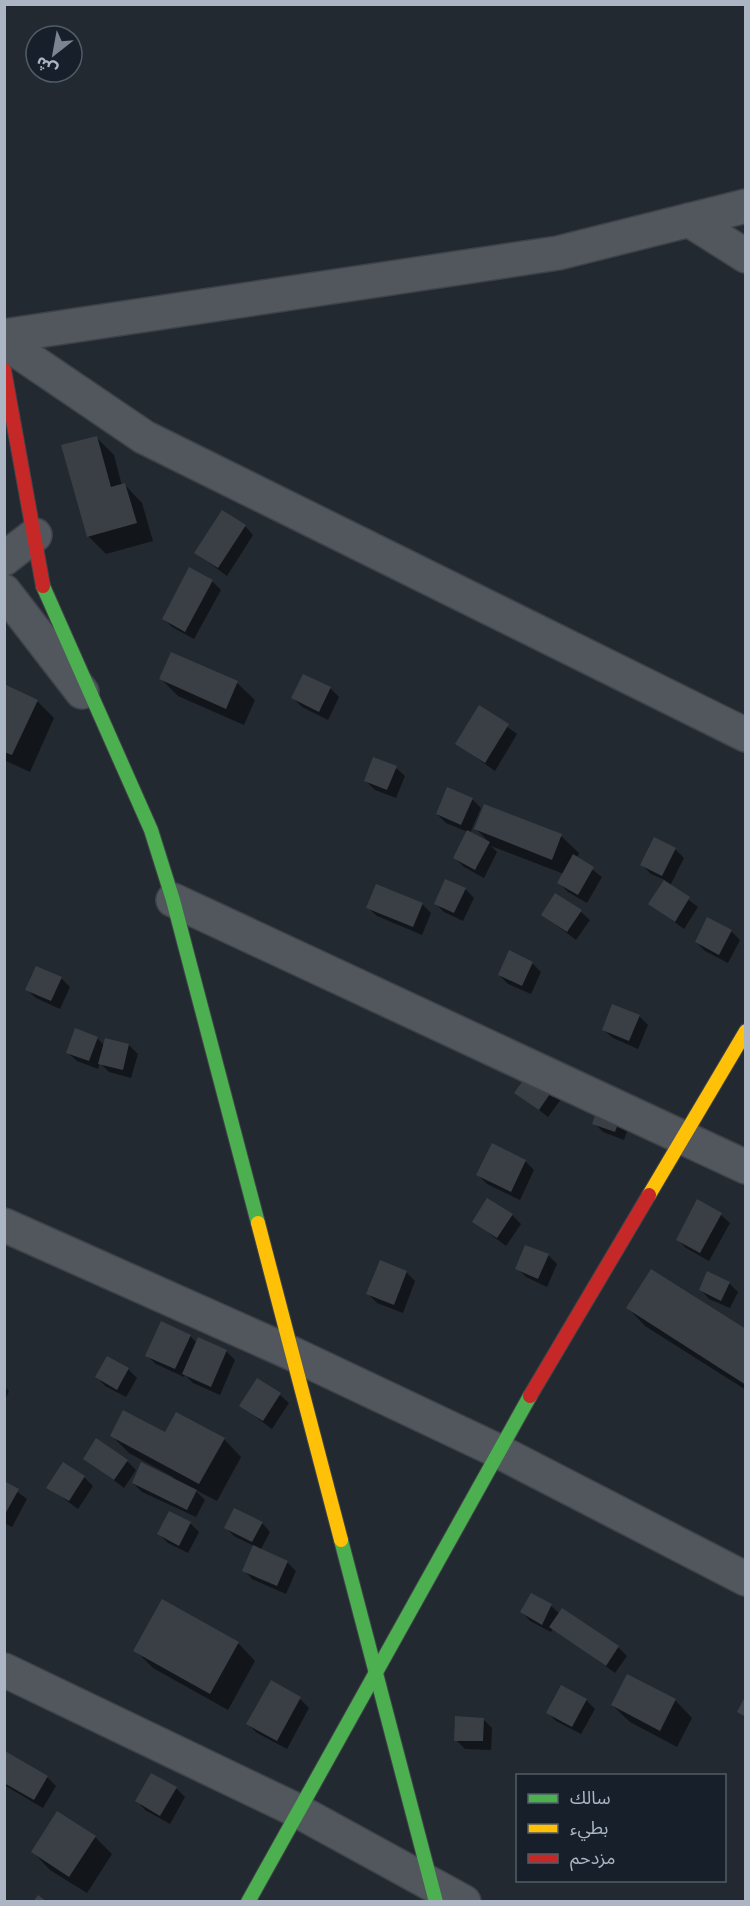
<svg xmlns="http://www.w3.org/2000/svg" width="750" height="1906" font-family="Commissioner,'Noto Sans Arabic',sans-serif">
	<style>
		.shadow { fill: #0007 }
		.building { fill: #3a3f45 }
		.lines { fill: none; stroke-linecap: round; stroke-linejoin: round }
		.street-casing { stroke: #3f4349; stroke-width: 36 }
		.fast-casing { stroke: #3f4349; stroke-width: 16 }
		.slow-casing { stroke: #3f4349; stroke-width: 16 }
		.jam-casing { stroke: #3f4349; stroke-width: 16 }
		.street { stroke: #52575e; stroke-width: 33 }
		.fast { stroke: #4caf50; stroke-width: 14 }
		.slow { stroke: #ffc107; stroke-width: 14 }
		.jam { stroke: #c62828; stroke-width: 14 }
	</style>
	<rect width="100%" height="100%" fill="#232930"/>
	<g class="shadow">
		<polygon points="96,437 114,455 122,486 125,485 142,503 153,541 106,554 88,536"/>
		<polygon points="245,526 253,535 227,576 196,553"/>
		<polygon points="212,581 221,590 194,639 172,627 163,618"/>
		<polygon points="172,654 237,683 255,700 244,725 178,696 161,679"/>
		<polygon points="4,687 37,701 54,718 30,772 4,760"/>
		<polygon points="330,688 339,697 328,720 302,707 293,698"/>
		<polygon points="479,707 517,734 495,771 457,744"/>
		<polygon points="396,768 405,776 396,798 375,790 366,781"/>
		<polygon points="472,799 481,808 470,833 489,842 476,829 561,836 579,853 577,858 602,877 587,903 568,892 559,883 564,874 491,846 497,852 484,878 464,867 455,858 468,832 446,823 437,814"/>
		<polygon points="675,849 684,858 670,886 698,907 684,929 650,904 665,880 651,874 642,865"/>
		<polygon points="465,889 474,898 463,921 444,912 436,904"/>
		<polygon points="422,904 431,913 422,935 377,916 368,908"/>
		<polygon points="581,912 590,920 576,940 543,915"/>
		<polygon points="731,931 740,940 728,963 705,951 696,942"/>
		<polygon points="532,963 541,972 531,994 508,984 499,975"/>
		<polygon points="61,978 70,987 60,1009 36,998 27,990"/>
		<polygon points="639,1016 648,1025 638,1049 613,1038 604,1030"/>
		<polygon points="97,1038 104,1045 129,1045 138,1054 131,1078 109,1072 100,1063 98,1069 77,1061 68,1053"/>
		<polygon points="530,1073 562,1098 548,1117 516,1092"/>
		<polygon points="633,1114 624,1140 603,1132 594,1123"/>
		<polygon points="525,1161 534,1170 520,1200 487,1184 478,1175"/>
		<polygon points="512,1215 521,1224 506,1246 474,1222"/>
		<polygon points="721,1215 730,1223 709,1261 686,1248 677,1239"/>
		<polygon points="548,1255 557,1264 547,1287 526,1277 517,1268"/>
		<polygon points="406,1272 415,1281 403,1313 377,1303 368,1294"/>
		<polygon points="729,1283 738,1292 730,1308 709,1299 701,1290"/>
		<polygon points="628,1308 746,1331 746,1390 645,1326"/>
		<polygon points="190,1336 197,1343 226,1351 235,1360 220,1395 193,1383 185,1375 184,1377 156,1364 147,1356"/>
		<polygon points="128,1369 137,1378 126,1397 105,1386 97,1377"/>
		<polygon points="4,1386 9,1391 4,1403"/>
		<polygon points="280,1395 289,1403 272,1429 241,1406"/>
		<polygon points="165,1434 224,1439 241,1457 217,1501 194,1489 205,1500 196,1517 142,1492 133,1483 172,1479 173,1477 129,1453 111,1435"/>
		<polygon points="85,1458 127,1461 136,1470 124,1488"/>
		<polygon points="84,1477 93,1486 78,1509 48,1487"/>
		<polygon points="4,1482 27,1499 12,1527 4,1523"/>
		<polygon points="190,1523 199,1532 188,1553 168,1543 159,1534"/>
		<polygon points="262,1523 270,1532 261,1549 287,1562 296,1571 286,1594 252,1579 244,1570 254,1546 234,1536 226,1528"/>
		<polygon points="531,1595 551,1606 560,1614 562,1610 618,1647 627,1656 615,1673 553,1628 551,1632 530,1621 522,1612"/>
		<polygon points="238,1643 255,1661 228,1710 153,1668 135,1650"/>
		<polygon points="271,1682 300,1699 309,1708 287,1749 257,1733 248,1724"/>
		<polygon points="586,1700 595,1709 581,1734 556,1721 547,1712"/>
		<polygon points="675,1700 692,1718 677,1747 630,1722 612,1705"/>
		<polygon points="483,1719 492,1728 491,1750 465,1749 456,1740"/>
		<polygon points="6,1753 47,1777 56,1786 43,1808 4,1785"/>
		<polygon points="176,1788 185,1797 170,1824 145,1810 137,1801"/>
		<polygon points="95,1837 112,1854 87,1893 50,1870 33,1852"/>
	</g>
	<g class="building">
		<polygon points="97,436 111,487 125,483 137,523 87,537 61,445"/>
		<polygon points="222,510 246,525 218,568 194,553"/>
		<polygon points="189,567 213,580 185,632 162,619"/>
		<polygon points="171,652 238,681 226,709 159,679"/>
		<polygon points="303,674 331,687 319,712 291,698"/>
		<polygon points="4,684 38,700 12,755 4,752"/>
		<polygon points="479,705 509,724 485,763 455,744"/>
		<polygon points="373,757 397,766 387,790 364,781"/>
		<polygon points="447,787 473,798 461,825 436,814"/>
		<polygon points="484,804 562,834 552,860 474,829"/>
		<polygon points="467,830 490,842 475,870 453,858"/>
		<polygon points="654,837 676,848 662,876 640,865"/>
		<polygon points="573,854 594,867 578,895 557,883"/>
		<polygon points="445,879 466,888 454,913 434,904"/>
		<polygon points="664,880 690,897 675,922 648,904"/>
		<polygon points="376,884 423,903 413,927 366,908"/>
		<polygon points="555,893 582,910 567,932 541,915"/>
		<polygon points="707,917 732,930 719,955 695,942"/>
		<polygon points="509,950 533,962 522,986 498,975"/>
		<polygon points="36,966 62,977 51,1001 25,990"/>
		<polygon points="612,1004 640,1015 629,1041 602,1030"/>
		<polygon points="75,1028 98,1037 89,1061 66,1053"/>
		<polygon points="105,1038 129,1044 123,1070 98,1064"/>
		<polygon points="530,1071 554,1088 539,1110 514,1093"/>
		<polygon points="602,1096 625,1104 615,1132 592,1124"/>
		<polygon points="492,1143 526,1160 511,1192 476,1175"/>
		<polygon points="487,1198 513,1214 497,1238 472,1222"/>
		<polygon points="697,1199 722,1213 700,1253 676,1240"/>
		<polygon points="525,1245 549,1254 538,1279 515,1269"/>
		<polygon points="380,1260 407,1271 394,1305 366,1294"/>
		<polygon points="651,1269 746,1329 746,1385 626,1308"/>
		<polygon points="707,1271 730,1282 721,1301 699,1290"/>
		<polygon points="161,1321 191,1335 175,1369 145,1356"/>
		<polygon points="198,1337 227,1350 211,1387 182,1374"/>
		<polygon points="107,1356 129,1368 117,1390 95,1377"/>
		<polygon points="257,1378 281,1393 263,1421 239,1406"/>
		<polygon points="123,1410 165,1432 176,1412 225,1438 199,1484 110,1436"/>
		<polygon points="96,1438 128,1460 114,1480 83,1459"/>
		<polygon points="63,1462 85,1476 69,1501 46,1488"/>
		<polygon points="141,1462 197,1490 187,1510 132,1483"/>
		<polygon points="4,1481 19,1489 4,1516"/>
		<polygon points="234,1508 263,1522 252,1542 224,1528"/>
		<polygon points="169,1511 191,1522 179,1546 157,1534"/>
		<polygon points="253,1545 288,1561 277,1586 242,1571"/>
		<polygon points="531,1593 552,1604 542,1625 520,1612"/>
		<polygon points="162,1599 239,1642 210,1694 133,1651"/>
		<polygon points="562,1608 619,1646 606,1666 549,1627"/>
		<polygon points="627,1674 676,1699 660,1731 611,1705"/>
		<polygon points="271,1680 301,1697 277,1741 246,1724"/>
		<polygon points="561,1685 587,1699 572,1727 546,1713"/>
		<polygon points="746,1695 746,1717 737,1712"/>
		<polygon points="455,1716 484,1718 483,1741 454,1741"/>
		<polygon points="5,1751 48,1776 34,1800 4,1783"/>
		<polygon points="151,1773 177,1787 160,1816 135,1801"/>
		<polygon points="57,1811 96,1836 69,1877 31,1852"/>
		<polygon points="38,1895 47,1902 33,1902"/>
	</g>
	<g class="lines">
		<g class="street-casing">
			<g id="street">
				<polyline points="689,220 746,256"/>
				<polyline points="4,336 558,253 746,206"/>
				<polyline points="4,342 144,437 746,735"/>
				<polyline points="4,559 35,535"/>
				<polyline points="4,591 82,692"/>
				<polyline points="173,900 746,1167"/>
				<polyline points="4,1225 291,1353 498,1451 746,1579"/>
				<polyline points="4,1670 298,1811 464,1902"/>
			</g>
		</g>
		<g class="fast-casing">
			<g id="fast">
				<polyline points="43,586 151,830 173,900 258,1223"/>
				<polyline points="341,1540 436,1902"/>
				<polyline points="248,1902 530,1396"/>
			</g>
		</g>
		<g class="slow-casing">
			<g id="slow">
				<polyline points="649,1195 746,1031"/>
				<polyline points="258,1223 341,1540"/>
			</g>
		</g>
		<g class="jam-casing">
			<g id="jam">
				<polyline points="4,370 43,586"/>
				<polyline points="530,1396 649,1195"/>
			</g>
		</g>
		<use href="#street" class="street"/>
		<use href="#fast" class="fast"/>
		<use href="#slow" class="slow"/>
		<use href="#jam" class="jam"/>
	</g>
	<rect width="750" height="1906" fill="none" stroke="#abb5c3" stroke-width="12"/>
	<rect x="516" y="1774" width="210" height="108" fill="#17202a" stroke="#525c67" stroke-width="1.5"/>
	<rect x="528" y="1794" width="30" height="9" fill="#4caf50" stroke="#525c67" stroke-width="1.5"/>
	<text x="570" y="1804" font-size="18" fill="#abb5c3">سالك</text>
	<rect x="528" y="1824" width="30" height="9" fill="#ffc107" stroke="#525c67" stroke-width="1.5"/>
	<text x="570" y="1834" font-size="18" fill="#abb5c3">بطيء</text>
	<rect x="528" y="1854" width="30" height="9" fill="#c62828" stroke="#525c67" stroke-width="1.5"/>
	<text x="570" y="1864" font-size="18" fill="#abb5c3">مزدحم</text>
	<g transform="translate(54 54) rotate(211)"><circle r="28" fill="#17202a" stroke="#525c67" stroke-width="1.5"/>
	<path d="M0-4.5L10 22L0 15L-10 22Z" fill="#7b8490"/>
	<text y="-9" font-size="16" font-weight="bold" text-anchor="middle" fill="#abb5c3">ش</text>
	</g>
</svg>
